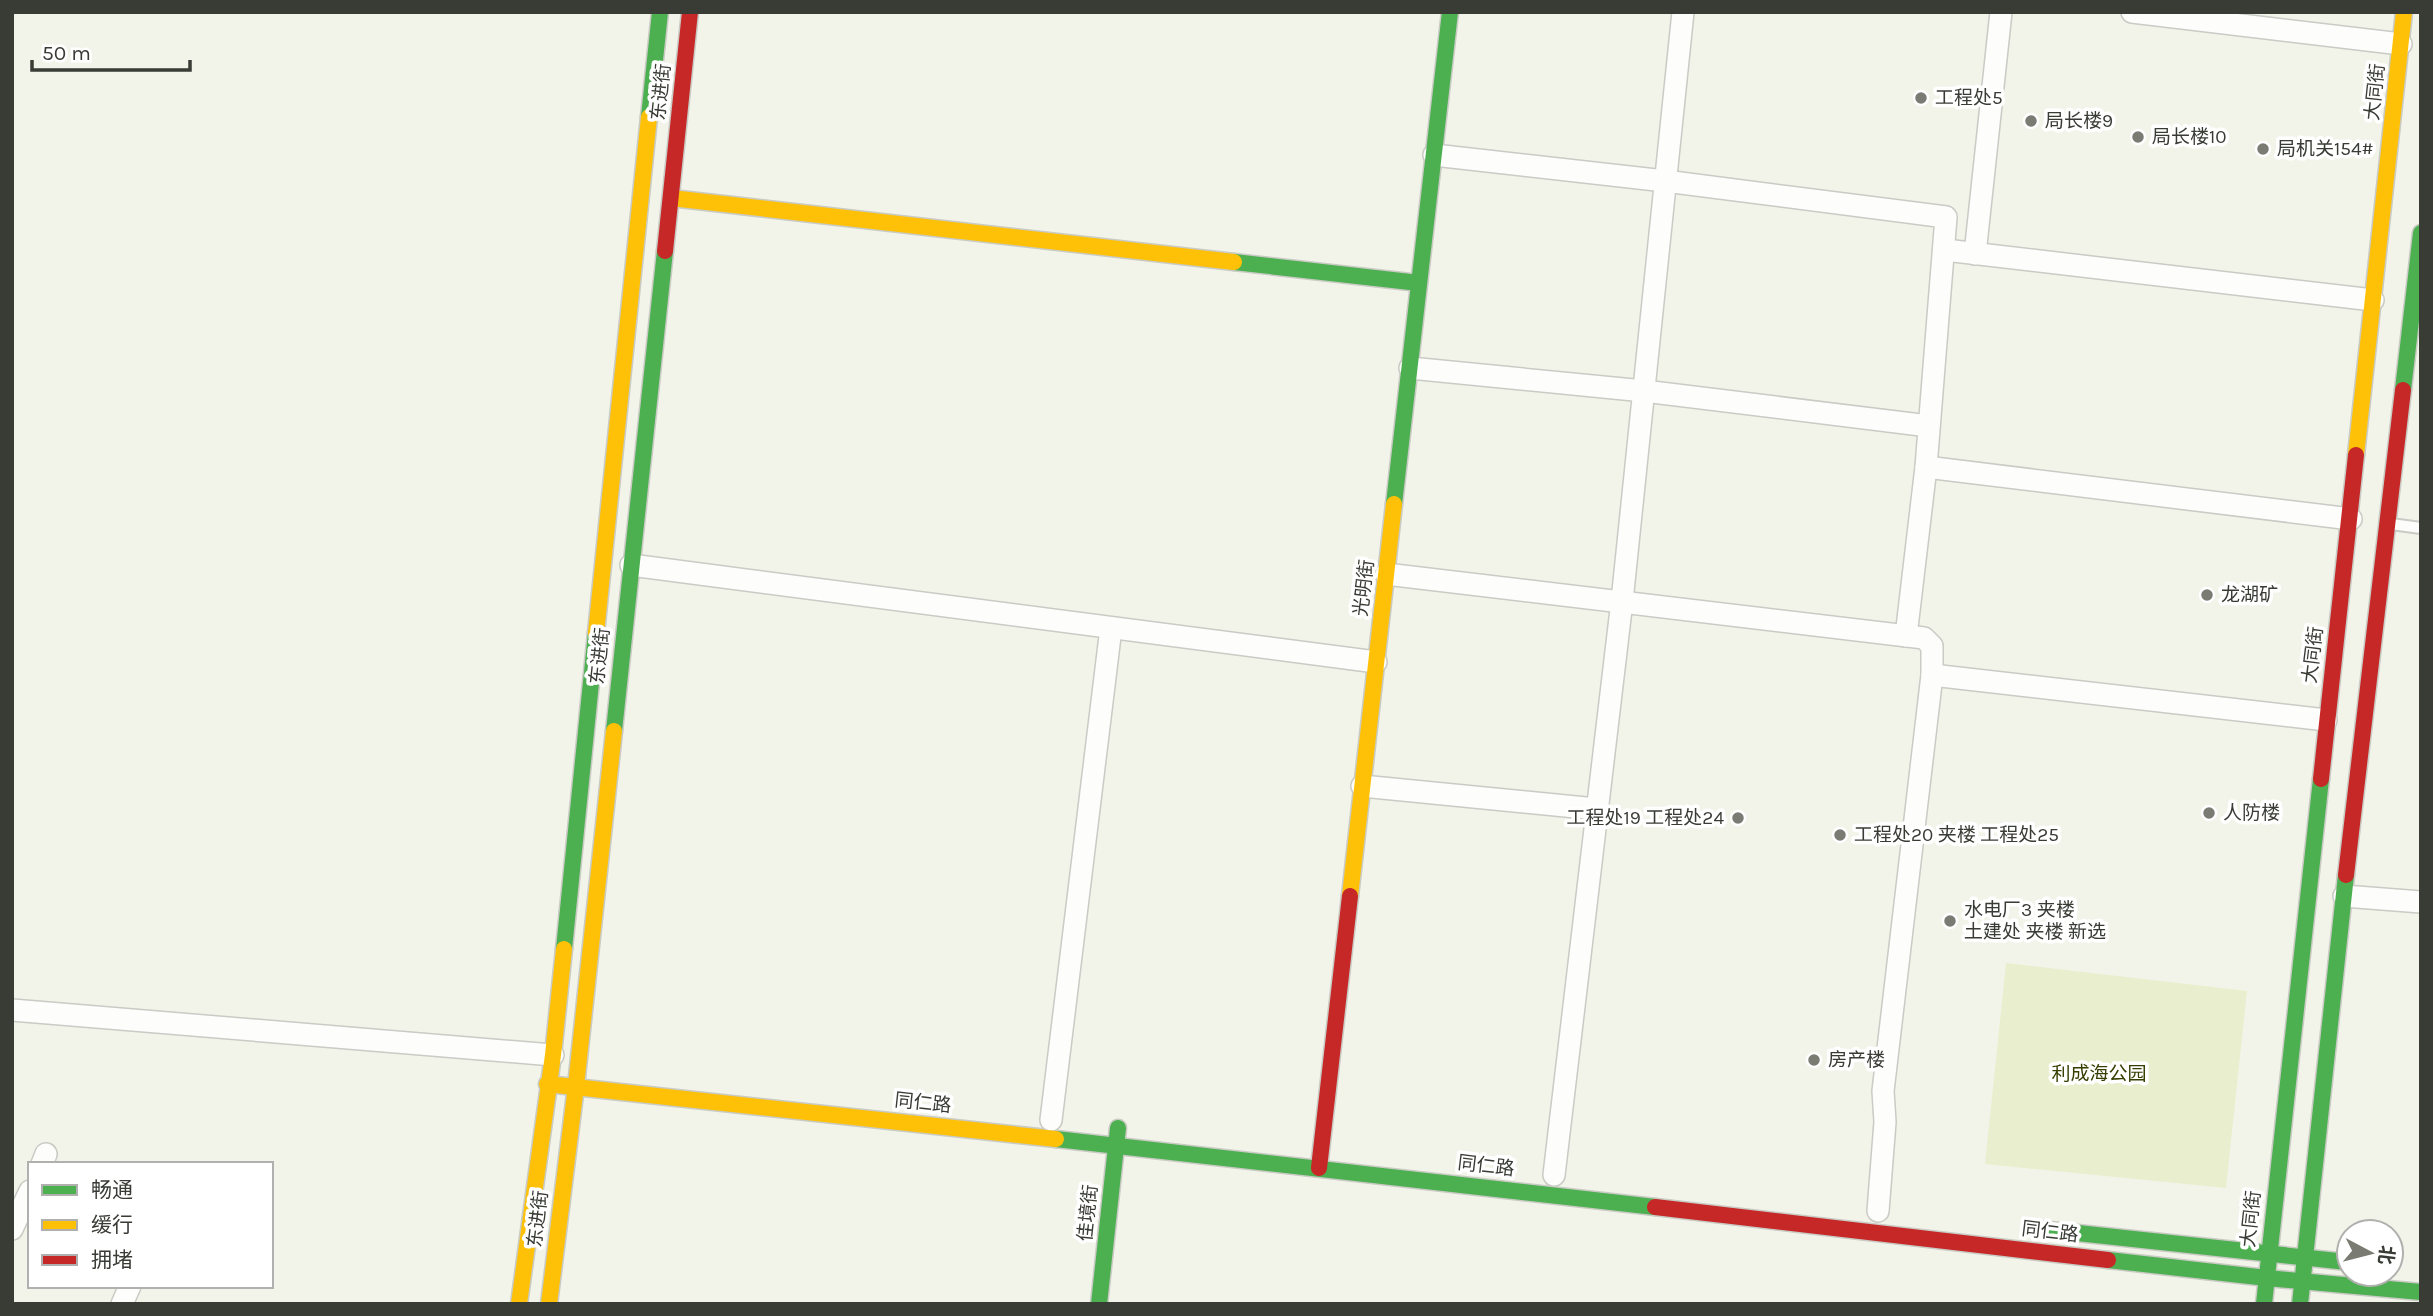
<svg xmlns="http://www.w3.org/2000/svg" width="2433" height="1316" font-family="Karla,'Noto Sans SC',sans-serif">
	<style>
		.green { fill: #e9efce }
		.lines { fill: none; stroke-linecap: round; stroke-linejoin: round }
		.lane-casing { stroke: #c9cbc4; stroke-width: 14 }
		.street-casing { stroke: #c9cbc4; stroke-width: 24 }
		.fast-casing { stroke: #c9cbc4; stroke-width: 19 }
		.slow-casing { stroke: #c9cbc4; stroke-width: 19 }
		.jam-casing { stroke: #c9cbc4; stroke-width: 19 }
		.lane { stroke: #fdfdfc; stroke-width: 10 }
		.street { stroke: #fdfdfc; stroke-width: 21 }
		.fast { stroke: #4caf50; stroke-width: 16 }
		.slow { stroke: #ffc107; stroke-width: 16 }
		.jam { stroke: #c62828; stroke-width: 16 }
		.poi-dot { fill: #7a7c74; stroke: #fff; stroke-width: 2.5 }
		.labels { text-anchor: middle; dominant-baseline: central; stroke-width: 7; stroke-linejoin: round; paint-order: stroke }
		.street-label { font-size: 19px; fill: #393b35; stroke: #fff }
		.poi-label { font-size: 19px; fill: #393b35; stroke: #fff; text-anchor: start }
		.park-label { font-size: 19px; fill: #373e00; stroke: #fff }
	</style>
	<rect width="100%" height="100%" fill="#f2f4ea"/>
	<polygon class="green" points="2006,963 2247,991 2226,1188 1985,1164"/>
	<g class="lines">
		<g class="lane-casing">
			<polyline id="lane" points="2391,524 2421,528"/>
		</g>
		<g class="street-casing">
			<g id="street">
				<polyline points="2132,12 2401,44"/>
				<polyline points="1434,155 1665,181 1946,217 1926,467 1906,636"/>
				<polyline points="1945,250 2373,300"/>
				<polyline points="1975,254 2001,12"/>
				<polyline points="1410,368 1644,391 1929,426"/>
				<polyline points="1926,467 2351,519"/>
				<polyline points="631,565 1376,662"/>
				<polyline points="1386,574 1924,638 1932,646 1932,675 1883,1091 1885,1122 1878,1211"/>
				<polyline points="1932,675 2326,720"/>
				<polyline points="1362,786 1596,809"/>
				<polyline points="2344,896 2421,902"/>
				<polyline points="12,1010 553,1055"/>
				<polyline points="1051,1120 1111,628"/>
				<polyline points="42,1164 46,1154"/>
				<polyline points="1554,1175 1622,601 1683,12"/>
				<polyline points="12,1229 30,1191"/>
				<polyline points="122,1304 130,1286"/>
			</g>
		</g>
		<g class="fast-casing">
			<g id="fast">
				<polyline points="649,117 660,12"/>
				<polyline points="1234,262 1419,283"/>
				<polyline points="2403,390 2421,233"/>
				<polyline points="1394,504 1450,12"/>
				<polyline points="614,731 665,251"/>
				<polyline points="564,949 596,633"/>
				<polyline points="1056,1139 1655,1207"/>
				<polyline points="2031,1228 2347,1262"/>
				<polyline points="2108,1260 2267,1278 2421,1292"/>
				<polyline points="1099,1304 1118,1128"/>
				<polyline points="2264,1304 2321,779"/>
				<polyline points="2300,1304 2346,875"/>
			</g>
		</g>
		<g class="slow-casing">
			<g id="slow">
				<polyline points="671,198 1234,262"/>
				<polyline points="2356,455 2404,12"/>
				<polyline points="596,633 649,117"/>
				<polyline points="1350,896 1394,504"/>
				<polyline points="547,1084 1056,1139"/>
				<polyline points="519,1304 553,1055 564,949"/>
				<polyline points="549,1304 576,1086 614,731"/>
			</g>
		</g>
		<g class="jam-casing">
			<g id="jam">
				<polyline points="665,251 690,12"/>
				<polyline points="2321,779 2356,455"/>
				<polyline points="2346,875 2403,390"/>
				<polyline points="1319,1168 1350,896"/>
				<polyline points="1655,1207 2108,1260"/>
			</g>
		</g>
		<use href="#lane" class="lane"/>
		<use href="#street" class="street"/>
		<use href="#fast" class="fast"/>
		<use href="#slow" class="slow"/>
		<use href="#jam" class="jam"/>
	</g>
	<g class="poi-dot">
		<circle cx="1921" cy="98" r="7"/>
		<circle cx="2031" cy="121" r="7"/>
		<circle cx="2138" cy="137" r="7"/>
		<circle cx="2263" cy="149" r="7"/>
		<circle cx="2207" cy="595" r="7"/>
		<circle cx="2209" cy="813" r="7"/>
		<circle cx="1738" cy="818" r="7"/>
		<circle cx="1840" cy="835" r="7"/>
		<circle cx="1950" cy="921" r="7"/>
		<circle cx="1814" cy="1060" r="7"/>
	</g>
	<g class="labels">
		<g class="street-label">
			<text transform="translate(661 92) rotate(-84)">东进街</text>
			<text transform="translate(2375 92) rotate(-84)">大同街</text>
			<text transform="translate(1364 588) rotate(-83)">光明街</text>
			<text transform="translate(2313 655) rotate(-83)">大同街</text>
			<text transform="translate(600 656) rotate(-84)">东进街</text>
			<text transform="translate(923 1103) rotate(6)">同仁路</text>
			<text transform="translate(1486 1166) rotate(7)">同仁路</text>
			<text transform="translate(1088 1213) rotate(-84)">佳境街</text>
			<text transform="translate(538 1219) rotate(-83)">东进街</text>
			<text transform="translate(2251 1219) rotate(-84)">大同街</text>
			<text transform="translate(2050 1232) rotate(7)">同仁路</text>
		</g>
		<g class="poi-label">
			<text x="1935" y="98">工程处5</text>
			<text x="2045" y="121">局长楼9</text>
			<text x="2152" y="137">局长楼10</text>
			<text x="2277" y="149">局机关154#</text>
			<text x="2221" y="595">龙湖矿</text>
			<text x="2223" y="813">人防楼</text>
			<text x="1724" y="818" text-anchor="end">工程处19 工程处24</text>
			<text x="1854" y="835">工程处20 夹楼 工程处25</text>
			<text x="1964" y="910">水电厂3 夹楼<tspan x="1964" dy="22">土建处 夹楼 新选</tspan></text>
			<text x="1828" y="1060">房产楼</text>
		</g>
		<g class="park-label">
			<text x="2099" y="1074">利成海公园</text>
		</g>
	</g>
	<rect width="2433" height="1316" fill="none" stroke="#393b35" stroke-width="28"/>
	<rect x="28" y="1162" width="245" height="126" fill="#ffffff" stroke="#b0b1ae" stroke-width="2"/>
	<rect x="42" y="1185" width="35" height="10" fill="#4caf50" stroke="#b0b1ae" stroke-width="2"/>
	<text x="91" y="1197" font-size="21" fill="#393b35">畅通</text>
	<rect x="42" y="1220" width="35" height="10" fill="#ffc107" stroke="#b0b1ae" stroke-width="2"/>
	<text x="91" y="1232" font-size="21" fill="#393b35">缓行</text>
	<rect x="42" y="1255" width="35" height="10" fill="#c62828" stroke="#b0b1ae" stroke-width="2"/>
	<text x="91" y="1267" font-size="21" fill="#393b35">拥堵</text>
	<g transform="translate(2370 1253) rotate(97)"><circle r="33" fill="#ffffff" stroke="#b0b1ae" stroke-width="2"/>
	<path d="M0-5L12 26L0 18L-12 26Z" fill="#7a7c74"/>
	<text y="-10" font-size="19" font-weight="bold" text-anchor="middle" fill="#393b35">北</text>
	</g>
	<path d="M32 60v10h158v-10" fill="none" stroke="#393b35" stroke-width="3.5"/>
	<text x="42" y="60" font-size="21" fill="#393b35" stroke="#ffffff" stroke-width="5" paint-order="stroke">50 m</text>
</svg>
